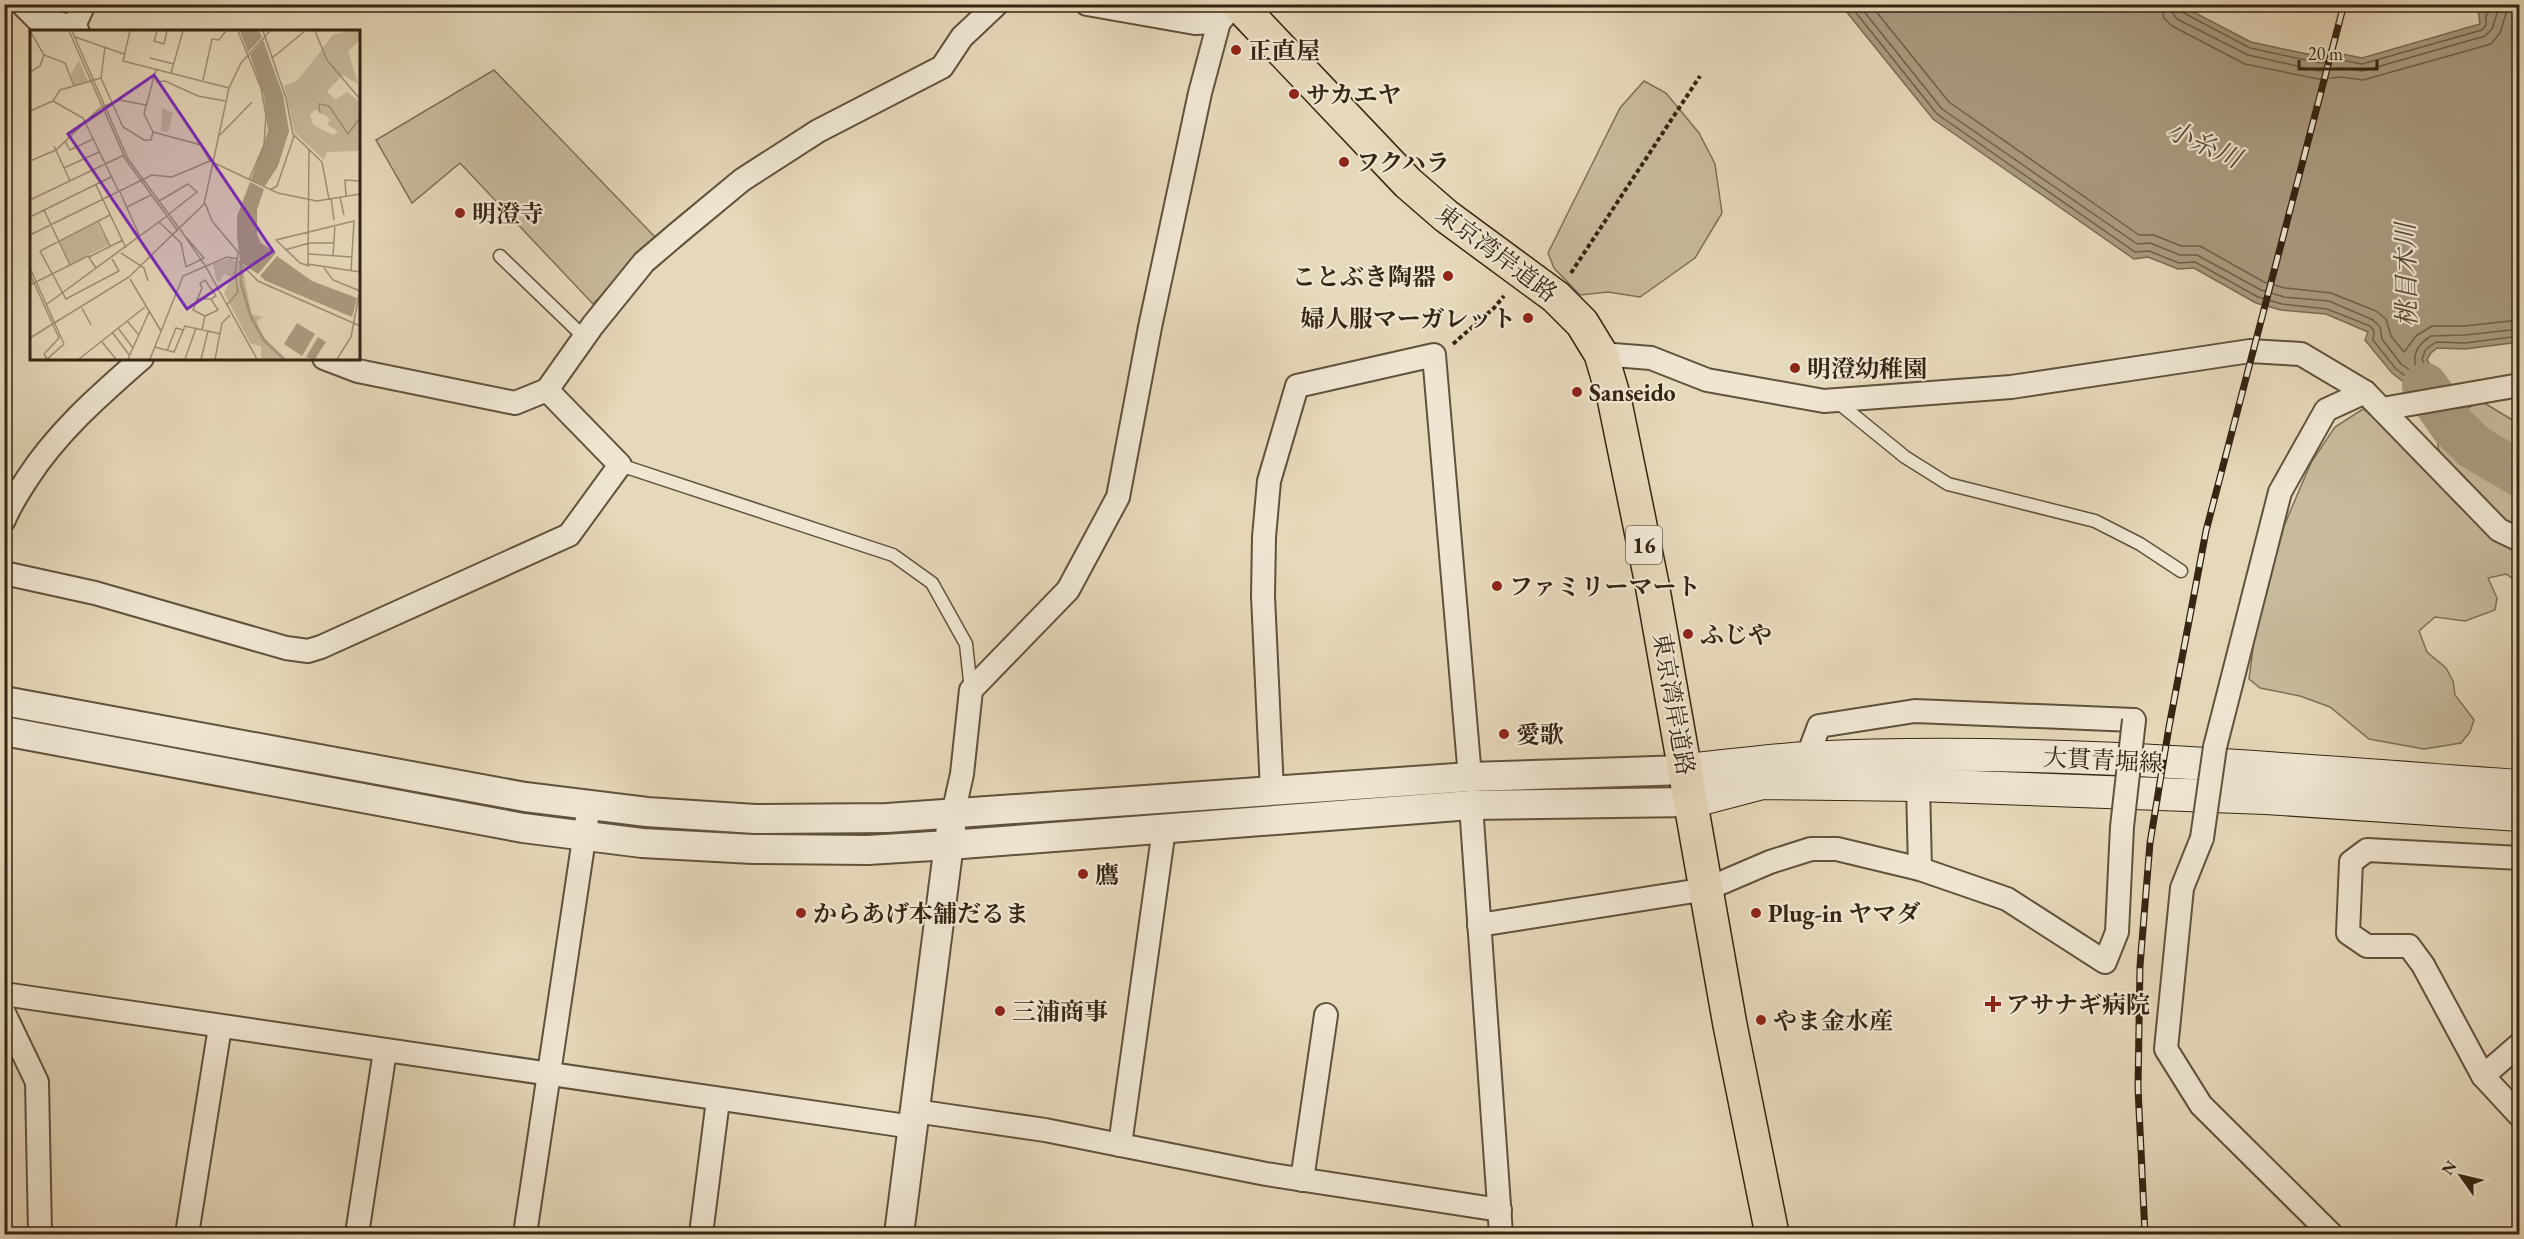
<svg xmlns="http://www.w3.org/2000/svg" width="2524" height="1239" font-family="'EB Garamond','Noto Serif JP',serif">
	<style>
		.green { fill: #c8ba9d; stroke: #7e7058; stroke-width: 1.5 }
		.water { fill: #aa9b81; stroke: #7b6c55; stroke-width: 1.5 }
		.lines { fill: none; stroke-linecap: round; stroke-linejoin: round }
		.shore { stroke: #70604a; stroke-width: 1.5 }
		.river { stroke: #aa9b81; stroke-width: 46 }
		.service-casing { stroke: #61523c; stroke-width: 15 }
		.minor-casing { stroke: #61523c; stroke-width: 26 }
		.tertiary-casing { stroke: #61523c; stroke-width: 32 }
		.secondary-casing { stroke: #352512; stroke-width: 34 }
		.trunk-casing { stroke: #352512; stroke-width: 36 }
		.path { stroke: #352512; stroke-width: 4; stroke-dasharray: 4.5 3; stroke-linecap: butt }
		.service { stroke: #efe6d2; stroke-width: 12 }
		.minor { stroke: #efe6d2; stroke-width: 22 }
		.tertiary { stroke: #efe6d2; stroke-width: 28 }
		.secondary { stroke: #efe6d2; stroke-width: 32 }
		.trunk { stroke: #e6d8ba; stroke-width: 33 }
		.rail-casing { stroke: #352512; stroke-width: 7 }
		.rail { stroke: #efe6d2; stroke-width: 4.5; stroke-dasharray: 14; stroke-linecap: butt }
		.minor-bridge-casing { stroke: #61523c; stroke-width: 26; stroke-linecap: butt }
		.minor-bridge { stroke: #efe6d2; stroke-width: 22 }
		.poi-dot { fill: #8f2418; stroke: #efe6d2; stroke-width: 2 }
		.labels { text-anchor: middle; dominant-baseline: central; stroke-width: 4.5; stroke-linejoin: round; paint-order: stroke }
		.shield { fill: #efe6d2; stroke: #6d5f4c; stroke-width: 1.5 }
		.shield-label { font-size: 22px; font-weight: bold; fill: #352512 }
		.poi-label { font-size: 24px; font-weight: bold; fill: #352512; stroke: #efe6d2; text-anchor: start }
		.street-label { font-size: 24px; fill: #352512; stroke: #efe6d2 }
		.water-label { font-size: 26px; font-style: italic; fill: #584833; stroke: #efe6d2 }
		.inset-river { fill: none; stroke: #aa9b81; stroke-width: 3 }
		.inset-road { fill: none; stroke: #9f9077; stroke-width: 1.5 }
		.view { fill: #7b2cbf; fill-opacity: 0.15; stroke: #7b2cbf; stroke-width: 3 }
		.inset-edge { fill: none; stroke: #352512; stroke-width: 3 }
	</style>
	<rect width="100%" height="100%" fill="#e6d8ba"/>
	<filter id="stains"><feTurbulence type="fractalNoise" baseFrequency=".00333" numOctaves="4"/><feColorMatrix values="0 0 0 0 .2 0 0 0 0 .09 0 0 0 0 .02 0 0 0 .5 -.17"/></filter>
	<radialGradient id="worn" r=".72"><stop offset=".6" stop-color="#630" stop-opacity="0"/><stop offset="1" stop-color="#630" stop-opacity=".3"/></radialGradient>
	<g class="green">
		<polygon points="494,70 656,238 593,304 460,163 412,203 376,140"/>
		<polygon points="1644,81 1666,93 1699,133 1715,164 1722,213 1695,258 1640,297 1608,292 1580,295 1554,268 1548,253 1620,108"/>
		<polygon points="2481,401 2519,424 2519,583 2506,574 2488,578 2497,598 2495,610 2465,621 2435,617 2419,631 2427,652 2446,668 2453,681 2455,695 2474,720 2470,732 2461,743 2424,749 2369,739 2330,707 2300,696 2260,688 2249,679 2256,625 2284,526 2301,486 2312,461 2335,427 2363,409 2388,429 2425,470 2439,452 2435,426"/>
	</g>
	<g class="water">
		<polygon points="1841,5 2180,5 2251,42 2321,57 2342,54 2362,58 2480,24 2478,10 2494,5 2519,5 2519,342 2465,349 2437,348 2431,353 2427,360 2446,387 2414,390 2392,373 2365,340 2368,332 2326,314 2281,310 2256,303 2194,268 2178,269 2148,257 2134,259 1933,119"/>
		<polygon points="2460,404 2457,415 2463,436 2455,435 2448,437 2429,410"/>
	</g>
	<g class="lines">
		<g class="shore">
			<polyline points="1849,4 1937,114 2135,252 2149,251 2179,263 2195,262 2258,297 2282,304 2327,309 2370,326 2374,331 2373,340 2396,369 2416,384 2432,381 2422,359 2426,349 2436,342 2465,343 2520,336"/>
			<path d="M1858 4 1942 109 2137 244 2150 243 2180 255H2197L2261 290 2284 297 2329 301 2373 320 2380 327 2382 339 2401 364 2413 372 2417 370C2411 355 2418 344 2431 336L2465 335 2520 329"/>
			<polyline points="1870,4 1949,102 2139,235 2154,235 2181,246 2200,246 2264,282 2285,288 2331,293 2376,311 2386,319 2391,336 2404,352 2416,336 2432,326 2464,326 2520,320"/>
			<polyline points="2161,4 2164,18 2172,26 2245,64 2318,79 2342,77 2363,80 2491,44 2500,33 2509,4"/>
			<polyline points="2170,4 2172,12 2177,19 2248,55 2319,71 2342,68 2363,71 2485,36 2492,29 2500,4"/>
			<polyline points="2178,4 2182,12 2250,48 2320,63 2342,60 2362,64 2482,30 2486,25 2486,15 2491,10 2492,4"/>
		</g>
		<polyline class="river" points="2425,386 2453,426 2474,447 2520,474"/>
		<g class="service-casing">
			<g id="service">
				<polyline points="500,256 584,337"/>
				<polyline points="1835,400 1905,457 1948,484 2095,521 2140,544 2181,571"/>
				<polyline points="620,465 893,555 932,583 966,644 971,690"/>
			</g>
		</g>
		<g class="minor-casing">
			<g id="minor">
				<polyline points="22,4 38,20 74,26 78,32"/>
				<polyline points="1087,4 1195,23 1219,22 1228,12"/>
				<polyline points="74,26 84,4"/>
				<polyline points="1601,354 1651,358 1707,380 1824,401 2011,387 2250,351 2301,354 2365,392 2499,530 2520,540"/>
				<polyline points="324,358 358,371 515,403 547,390 593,325 644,262 678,233 742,180 818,131 942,67 962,37 997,4"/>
				<polyline points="2382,409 2520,385"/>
				<path d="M4 520C10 505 18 493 27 479 58 431 99 396 142 358"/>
				<polyline points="4,573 95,593 286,648 308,651 321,647 569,535 620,465 547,390"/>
				<polyline points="2215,747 2280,492 2326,410 2365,392"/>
				<polyline points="1807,758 1819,726 1915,711 2134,720"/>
				<polyline points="1918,785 1920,869"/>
				<polyline points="1272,791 1263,596 1264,537 1269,481 1297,386 1434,355 1470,777"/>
				<polyline points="1471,805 1501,1234"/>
				<polyline points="953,814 962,774 971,690 1068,590 1118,497 1150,327 1200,93 1219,22"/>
				<polyline points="2202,838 2182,888 2166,1049 2201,1105 2331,1234"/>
				<polyline points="2520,858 2367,850 2351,862 2348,933 2367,946 2409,946 2423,965 2483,1076 2520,1116"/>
				<polyline points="1479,925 1707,889 1770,862 1811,849 1837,849 1920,869 2007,899 2105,962 2117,932 2122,827"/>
				<polyline points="4,994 913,1127"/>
				<polyline points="4,1013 37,1082 40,1234"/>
				<polyline points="2483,1076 2520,1044"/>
				<polyline points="915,1111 1045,1130 1266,1174 1500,1210"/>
				<polyline points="1120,1145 1164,829"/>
				<polyline points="1302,1180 1326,1015"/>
				<polyline points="187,1234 220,1027"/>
				<polyline points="357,1234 385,1051"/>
				<polyline points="525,1234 589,805"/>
				<polyline points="701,1234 718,1100"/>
			</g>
		</g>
		<g class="tertiary-casing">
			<g id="tertiary">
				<polyline points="4,701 525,797 647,812 755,819 887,818 1470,777 1686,770"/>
				<polyline points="4,731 523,828 642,843 753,849 868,850 949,845 1471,805 1690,802"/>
				<polyline points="899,1234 951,828"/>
			</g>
		</g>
		<g class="secondary-casing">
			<g id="secondary">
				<path d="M1686 770C1727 766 1768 760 1808 758 2045 746 2283 770 2520 786"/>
				<polyline points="1690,802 1762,783 1918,785 2266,798 2520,815"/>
			</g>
		</g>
		<g class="trunk-casing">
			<polyline id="trunk" points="1238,4 1408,183 1446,216 1556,297 1582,323 1601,354 1614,398 1652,584 1730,1025 1772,1234"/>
		</g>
		<g class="path">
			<polyline points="1571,273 1700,76"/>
			<polyline points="1453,344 1494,308 1504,296"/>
		</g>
		<use href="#service" class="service"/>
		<use href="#minor" class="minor"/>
		<use href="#tertiary" class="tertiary"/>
		<use href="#secondary" class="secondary"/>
		<use href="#trunk" class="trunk"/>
		<g class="rail-casing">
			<polyline id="rail" points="2145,1234 2138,1088 2140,966 2150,843 2169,727 2206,531 2344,4"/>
		</g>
		<use href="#rail" class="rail"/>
		<g class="minor-bridge-casing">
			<g id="minor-bridge">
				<polyline points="2122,827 2134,720"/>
				<polyline points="2202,838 2215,747"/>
			</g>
		</g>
		<use href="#minor-bridge" class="minor-bridge"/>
	</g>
	<g class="poi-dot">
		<circle cx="1236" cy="50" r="6"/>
		<circle cx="1294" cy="94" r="6"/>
		<circle cx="1344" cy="162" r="6"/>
		<circle cx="460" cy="213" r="6"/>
		<circle cx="1448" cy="276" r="6"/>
		<circle cx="1528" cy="318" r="6"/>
		<circle cx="1795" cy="368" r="6"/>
		<circle cx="1577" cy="392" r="6"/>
		<circle cx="1497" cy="586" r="6"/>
		<circle cx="1688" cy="634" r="6"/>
		<circle cx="1504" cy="734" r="6"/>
		<circle cx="1083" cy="874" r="6"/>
		<circle cx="801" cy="913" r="6"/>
		<circle cx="1756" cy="913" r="6"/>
		<path d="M1990 995h6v6h6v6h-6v6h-6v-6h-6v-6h6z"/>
		<circle cx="1000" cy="1011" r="6"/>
		<circle cx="1761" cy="1020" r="6"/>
	</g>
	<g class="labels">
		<rect class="shield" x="1626" y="526" width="36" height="38" rx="4.5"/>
		<g class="shield-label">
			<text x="1644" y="545">16</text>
		</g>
		<g class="poi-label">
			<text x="1248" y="50">正直屋</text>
			<text x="1306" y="94">サカエヤ</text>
			<text x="1356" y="162">フクハラ</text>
			<text x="472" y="213">明澄寺</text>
			<text x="1436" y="276" text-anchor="end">ことぶき陶器</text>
			<text x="1516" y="318" text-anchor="end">婦人服マーガレット</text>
			<text x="1807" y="368">明澄幼稚園</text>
			<text x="1589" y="392">Sanseido</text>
			<text x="1509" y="586">ファミリーマート</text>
			<text x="1700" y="634">ふじや</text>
			<text x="1516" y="734">愛歌</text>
			<text x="1095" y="874">鷹</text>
			<text x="813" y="913">からあげ本舗だるま</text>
			<text x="1768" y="913">Plug-in ヤマダ</text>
			<text x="2006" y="1004">アサナギ病院</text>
			<text x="1012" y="1011">三浦商事</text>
			<text x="1773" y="1020">やま金水産</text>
		</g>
		<g class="street-label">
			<text transform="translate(1497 253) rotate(37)">東京湾岸道路</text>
			<text transform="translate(1674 704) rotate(80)">東京湾岸道路</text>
			<text transform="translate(2103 760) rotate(3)">大貫青堀線</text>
		</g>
		<g class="water-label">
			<text transform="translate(2204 144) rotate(24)">小糸川</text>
			<text transform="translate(2406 275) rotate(-91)">桃目木川</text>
		</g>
	</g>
	<g transform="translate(30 30)">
		<rect width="330" height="330" fill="#e6d8ba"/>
		<path d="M318 1H330V10L318 21 328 54 313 45 297 61 305 70 317 62 330 72V121L297 122 294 130 265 103 254 56 267 51 303 5ZM285 80 296 86 300 90 297 94 308 102 303 105 283 95 280 85ZM49 30 58 51 44 55 41 44ZM132 78 143 83 138 102 131 101ZM67 193 79 215 40 234 30 211ZM201 228 213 237 221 284 232 287 227 291 230 306 253 329H231V316L221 314 194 263 202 247 194 244 190 252 186 249 183 234Z" fill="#c8ba9d" fill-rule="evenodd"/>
		<path d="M210 1H229L232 7 218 22ZM233 10 253 65 259 101 248 136 235 156 221 150 238 101 234 66 220 25ZM220 152 234 159 227 180V204L231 213 246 223 228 244 210 232 207 206V186ZM247 226 282 251 327 268 322 287 236 251 230 246ZM267 293 285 304 272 326 254 314ZM288 307 296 312 285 329H281L276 327Z" fill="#aa9b81"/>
		<path class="inset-river" d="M211 233V254L221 287 234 310 254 329"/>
		<path class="inset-road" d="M0 1 14 25 35 33 44 56M39 1 96 130 148 201M42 1 98 129 149 198M100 1 93 31 199 58M127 1 124 11 134 14 137 1M208 1 231 58 236 85 234 115 219 150M233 1 256 68 263 104 292 132 299 169M285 1 297 30 330 69M45 7 94 24M75 17 71 48 93 97 114 110H121L123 102 114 84 126 39M120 28 144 34M242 28 275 1M0 42 10 36 14 25M141 43 153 1M173 50 182 9 189 10 196 1M126 52 135 51 168 66 195 71M23 71 53 88 89 162M0 81 23 71 30 60 71 48M290 83 289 74 299 76 318 104 330 88M123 102 171 115 180 131 248 163 287 171 330 164M190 105 222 72M35 111 40 120 63 109M24 116 40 151M279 120 278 234 330 242M0 131 26 120 70 78 89 70 116 75M34 138 69 122M66 155 96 218M240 160 247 156 264 106M90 162 110 207M316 166 315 150 330 151M310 167 314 185M301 168 304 190M0 170 94 125M129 171 158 154 167 162 139 184M175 173 182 191 208 222 205 244 208 262 197 275M97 177 121 165M14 180 40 235M80 185 10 221 36 269 89 241 82 229M0 187 81 147M68 191 80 216M129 192 151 213 156 237 174 228 156 207M150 199 176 237 227 329M0 205 122 145 142 147 180 131M255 220 279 213H303M91 223 114 238 118 251M279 224 322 227M303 226 305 195M59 227 93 210M208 231 228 251 330 296M280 236 270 233 246 210 324 191 321 241M0 238 34 314 17 329 14 324 29 308 0 244M294 238 303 250 330 261M100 249 131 301M0 255 58 226 66 238M166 269H181L188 280 175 286 172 300M17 274 137 186M52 278 61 295M175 286 163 280 172 258 170 253 175 250 186 266 181 269M97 291 109 305M88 298 103 318M82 302 100 326M0 308 99 247 174 174 199 58 211 33 240 1M72 312 86 329M125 317 144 322 155 296 191 304M137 321 146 298 153 300M49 329 115 277M98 329 119 282M120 329 153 246 197 227 208 229M155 329 166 298M171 329 178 301M185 329 192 293 200 285M307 329 321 307 330 259"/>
		<path class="view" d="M124 45 243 221 157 279 38 104Z"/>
		<rect width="330" height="330" class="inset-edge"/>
	</g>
	<rect width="2524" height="1239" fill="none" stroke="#e6d8ba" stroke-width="24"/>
	<rect x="6" y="6" width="2512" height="1227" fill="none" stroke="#352512" stroke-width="3"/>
	<rect x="12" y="12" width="2500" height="1215" fill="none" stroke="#352512" stroke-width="1.5"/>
	<g transform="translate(2461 1176) rotate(304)" stroke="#efe6d2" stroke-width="4.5" paint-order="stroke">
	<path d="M0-4.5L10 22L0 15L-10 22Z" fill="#352512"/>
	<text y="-9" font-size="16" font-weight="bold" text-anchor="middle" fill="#352512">N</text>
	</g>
	<path d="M2299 60v9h78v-9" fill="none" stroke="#352512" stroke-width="3"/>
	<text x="2308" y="60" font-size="18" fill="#352512" stroke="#efe6d2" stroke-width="4.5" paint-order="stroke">20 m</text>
	<rect width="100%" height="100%" filter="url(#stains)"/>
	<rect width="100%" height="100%" fill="url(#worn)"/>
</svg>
